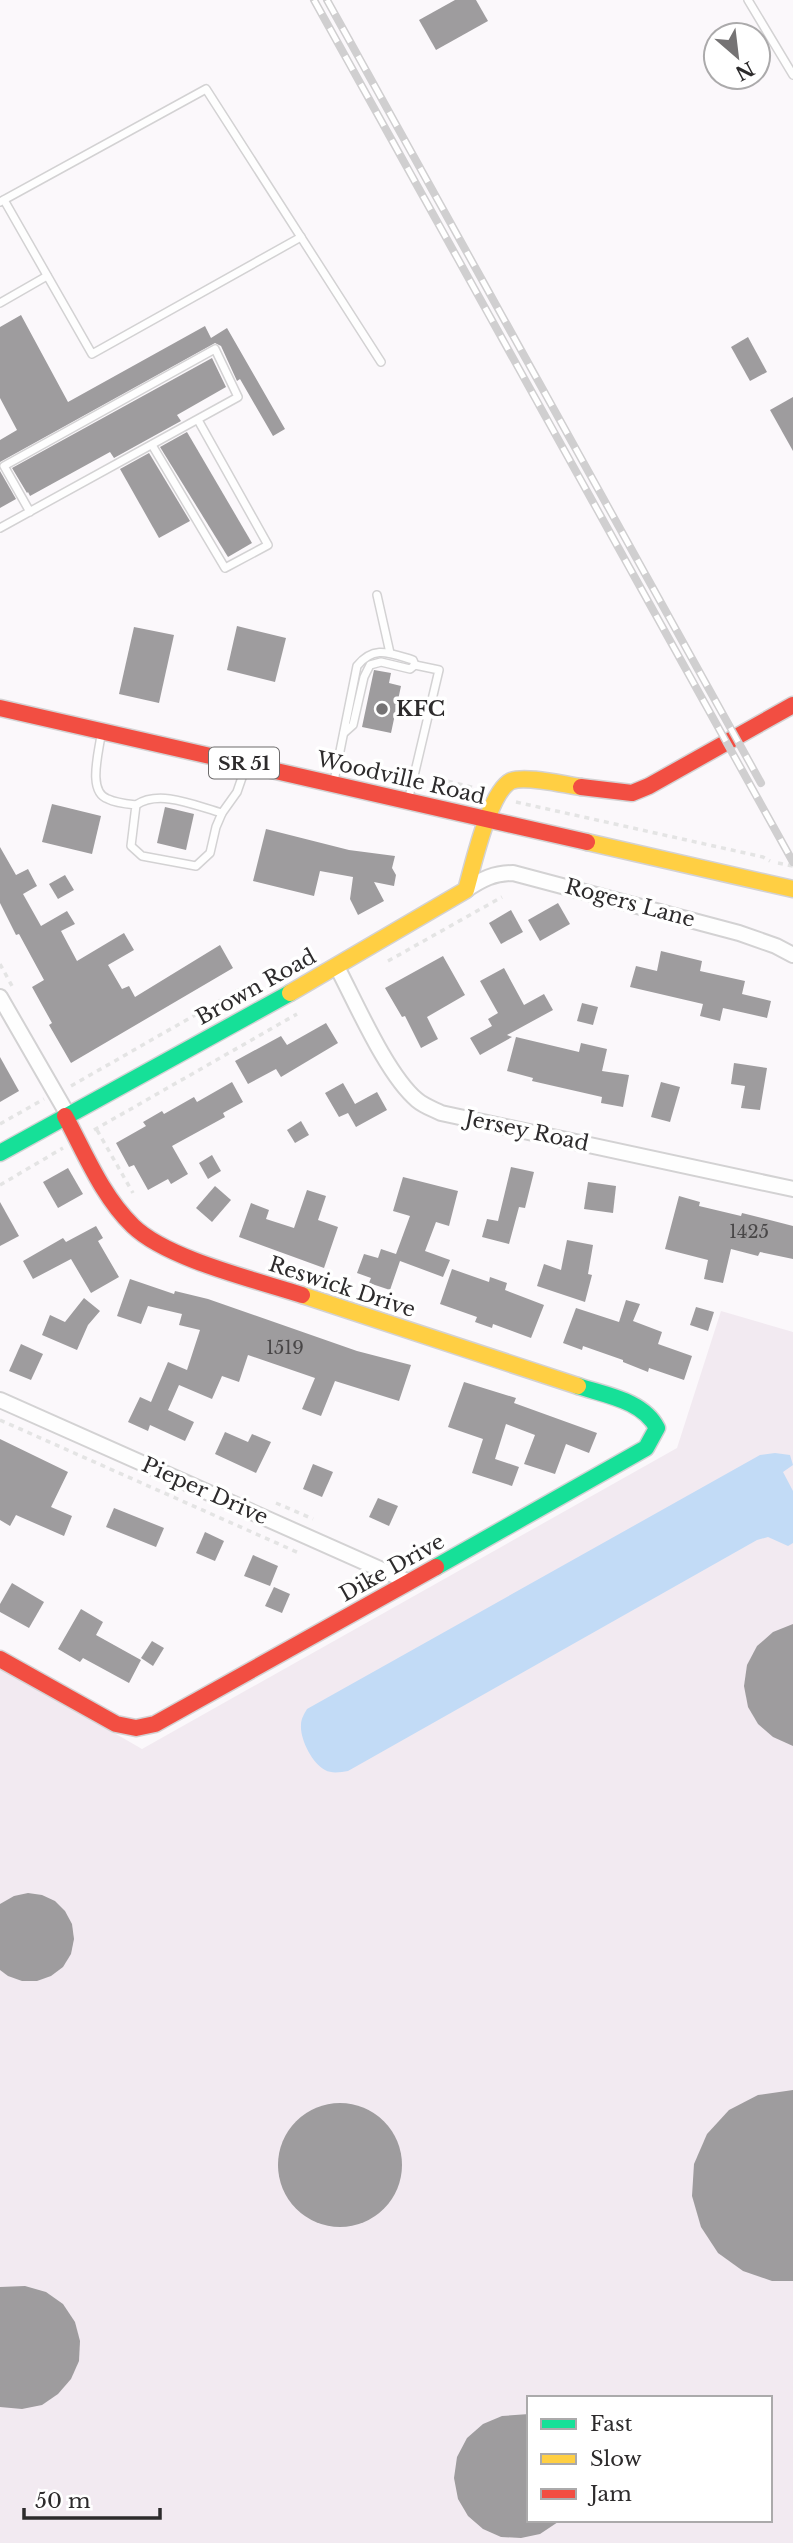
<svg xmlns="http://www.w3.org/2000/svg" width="793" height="2543" font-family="'Libre Baskerville',serif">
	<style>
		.built { fill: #f2eaf1; fill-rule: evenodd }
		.water { fill: #c2dbf6 }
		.building { fill: #9e9c9e }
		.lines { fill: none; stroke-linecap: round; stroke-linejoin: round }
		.lane-casing { stroke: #d3d2d3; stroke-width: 10 }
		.street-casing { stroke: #d3d2d3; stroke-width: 18 }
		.fast-casing { stroke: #d3d2d3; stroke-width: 19 }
		.slow-casing { stroke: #d3d2d3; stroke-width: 19 }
		.jam-casing { stroke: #d3d2d3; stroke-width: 19 }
		.path { stroke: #e4e4e4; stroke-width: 3.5; stroke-dasharray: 5 5; stroke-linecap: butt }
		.lane { stroke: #fefefe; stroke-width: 7 }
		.street { stroke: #fefefe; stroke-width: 14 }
		.fast { stroke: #16e098; stroke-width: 16 }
		.slow { stroke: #ffcf43; stroke-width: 16 }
		.jam { stroke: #f24e42; stroke-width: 16 }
		.rail-casing { stroke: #d0cfd0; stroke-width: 8 }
		.rail { stroke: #fff; stroke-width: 5; stroke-dasharray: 16; stroke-linecap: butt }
		.poi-dot { fill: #757374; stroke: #fff; stroke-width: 2.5 }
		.labels { text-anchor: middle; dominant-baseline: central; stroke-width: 7; stroke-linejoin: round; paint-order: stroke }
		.number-label { font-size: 18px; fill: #494748 }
		.shield { fill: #fff; stroke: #6c6b6b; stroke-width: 2 }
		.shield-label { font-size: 19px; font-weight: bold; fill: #2d2b2c }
		.poi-label { font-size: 21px; font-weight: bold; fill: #2d2b2c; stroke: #fff; text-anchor: start }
		.street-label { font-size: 21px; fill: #2d2b2c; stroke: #fff }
	</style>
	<rect width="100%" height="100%" fill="#fbf8fb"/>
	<path class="built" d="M721 1311 793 1332V2543H0V1667L142 1749 677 1448ZM529 2398H770V2520H529Z"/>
	<path class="water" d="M775 1453 790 1455 793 1465 783 1472 793 1491V1543L788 1546 768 1537 757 1540 348 1771C341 1772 332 1774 325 1770 312 1763 300 1739 301 1725 301 1719 304 1714 307 1709L760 1455Z"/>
	<g class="building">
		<polygon points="455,0 476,0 488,21 436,50 419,20"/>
		<polygon points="21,315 68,402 205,326 211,338 227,328 285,429 273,436 240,379 237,381 221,346 215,343 0,462 0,440 17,430 0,398 0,327"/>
		<polygon points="748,337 767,372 750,381 731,347"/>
		<polygon points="212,358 226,387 177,415 181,421 114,458 110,452 30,496 28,492 27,493 12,468"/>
		<polygon points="793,397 793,451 770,410"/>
		<polygon points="187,432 252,543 228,557 160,447"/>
		<polygon points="149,453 190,521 159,538 120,469"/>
		<polygon points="0,471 16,499 0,508"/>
		<polygon points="237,626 286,638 275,682 227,670"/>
		<polygon points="134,627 174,635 159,703 119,694"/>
		<polygon points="374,670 391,673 389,683 401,686 391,733 362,727"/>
		<polygon points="52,804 101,816 92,854 42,842"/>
		<polygon points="165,807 194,814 186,850 157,843"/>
		<polygon points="266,829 349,850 395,856 392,868 396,875 394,886 374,882 384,901 358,915 350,899 353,877 320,871 314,896 253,881"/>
		<polygon points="0,847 16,875 28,869 37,886 23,894 41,926 67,911 75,924 61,931 77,961 124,933 134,950 108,965 122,989 129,986 135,997 220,945 233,968 71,1063 49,1025 52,1023 32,987 44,980 19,934 16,935 0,903"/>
		<polygon points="65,875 74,890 58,899 49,884"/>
		<polygon points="558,903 570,924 540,941 528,920"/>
		<polygon points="511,910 523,932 501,944 489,923"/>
		<polygon points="661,951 702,961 700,971 745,981 742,994 771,1001 767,1018 723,1008 720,1021 700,1016 703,1004 630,987 636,966 657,971"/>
		<polygon points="443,956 465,995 427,1017 438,1039 421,1048 405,1016 402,1017 385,988"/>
		<polygon points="504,968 524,1005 544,994 553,1010 507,1035 512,1037 480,1055 470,1038 492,1026 488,1019 498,1013 480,981"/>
		<polygon points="582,1003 598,1007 593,1025 577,1021"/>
		<polygon points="326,1023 338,1043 281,1077 276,1069 248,1084 235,1061 281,1036 287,1045"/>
		<polygon points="516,1037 579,1052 581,1043 607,1049 602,1071 629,1075 623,1107 601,1103 602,1097 532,1081 533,1078 507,1071"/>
		<polygon points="0,1057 19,1091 0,1102"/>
		<polygon points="734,1063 767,1068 760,1110 741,1108 745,1086 731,1084"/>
		<polygon points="232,1082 243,1102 223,1113 225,1117 172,1146 188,1174 171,1184 168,1179 148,1190 134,1165 129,1167 116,1143 146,1126 143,1122 162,1111 164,1114 194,1097 197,1102"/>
		<polygon points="661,1082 680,1087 670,1122 651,1117"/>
		<polygon points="343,1083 355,1104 377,1092 387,1110 356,1127 348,1113 339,1117 325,1093"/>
		<polygon points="301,1121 309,1135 295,1143 287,1130"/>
		<polygon points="212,1155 221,1171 208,1179 199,1163"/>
		<polygon points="511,1167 534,1172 525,1208 519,1207 509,1244 482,1237 487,1219 498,1221"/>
		<polygon points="68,1168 83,1194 58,1208 43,1182"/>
		<polygon points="403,1177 458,1191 449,1226 436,1222 425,1251 450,1260 443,1277 400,1261 390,1290 369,1283 371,1278 357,1273 364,1254 378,1258 381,1249 396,1254 410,1216 393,1211"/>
		<polygon points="588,1182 616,1186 613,1213 584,1209"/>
		<polygon points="215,1186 231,1200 212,1222 196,1208"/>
		<polygon points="307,1190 326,1196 318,1220 338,1227 324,1268 239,1237 251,1203 269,1210 266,1219 294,1228"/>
		<polygon points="679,1196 700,1202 699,1206 741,1216 742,1213 793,1226 793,1259 760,1252 758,1256 731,1249 723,1283 704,1279 708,1260 665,1249"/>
		<polygon points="0,1202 19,1236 0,1246"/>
		<polygon points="96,1226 103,1238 98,1241 119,1277 91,1293 71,1259 33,1279 23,1261 63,1238 66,1242"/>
		<polygon points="567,1240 593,1245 588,1274 592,1275 585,1302 537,1286 544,1264 561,1270"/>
		<polygon points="452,1269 489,1282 490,1277 507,1283 505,1290 544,1305 531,1338 493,1324 492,1328 475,1322 477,1317 440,1304"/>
		<polygon points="130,1279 174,1294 175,1291 208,1299 357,1351 411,1365 399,1401 335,1381 321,1416 302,1409 315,1378 248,1355 239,1382 222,1376 212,1399 179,1385 168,1410 194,1422 185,1441 150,1425 148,1431 128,1422 140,1397 151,1402 168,1362 187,1370 200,1330 179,1325 182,1314 148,1306 141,1324 117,1316"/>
		<polygon points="84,1298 100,1311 88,1325 77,1350 42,1335 50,1315 65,1322"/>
		<polygon points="626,1300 640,1304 633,1321 662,1332 658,1344 692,1356 684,1380 649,1368 648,1372 623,1362 623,1360 583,1346 582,1350 563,1343 576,1308 619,1322"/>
		<polygon points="696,1307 714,1312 708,1331 690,1325"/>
		<polygon points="21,1344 43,1354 31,1380 9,1371"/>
		<polygon points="464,1382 516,1398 514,1403 597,1433 589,1453 566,1444 555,1474 524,1464 535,1435 506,1424 495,1459 519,1467 512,1486 472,1473 483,1439 448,1427"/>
		<polygon points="225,1432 248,1442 252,1434 271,1442 256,1473 215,1454"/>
		<polygon points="0,1439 68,1472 51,1507 72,1516 64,1536 16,1515 10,1526 0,1520"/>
		<polygon points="313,1464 333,1472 322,1497 303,1489"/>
		<polygon points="378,1498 398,1506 389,1526 369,1517"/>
		<polygon points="114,1508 164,1528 156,1547 106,1527"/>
		<polygon points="205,1532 224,1541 215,1561 196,1553"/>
		<polygon points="253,1555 278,1566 270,1586 244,1576"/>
		<polygon points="12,1583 44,1602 29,1628 0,1612 0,1604"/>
		<polygon points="274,1587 290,1594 282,1613 265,1606"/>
		<polygon points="81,1609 103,1622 96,1635 141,1660 129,1683 83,1658 80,1662 58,1649"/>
		<polygon points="793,1624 793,1746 773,1737 758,1724 748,1707 744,1686 747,1665 757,1646 773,1632"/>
		<polygon points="152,1641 164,1648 153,1666 141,1658"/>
		<polygon points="28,1893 42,1895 55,1901 65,1911 72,1924 74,1939 71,1954 63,1967 51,1976 37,1981 22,1981 8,1976 0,1970 0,1904 14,1896"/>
		<polygon points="793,2090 793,2281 772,2281 743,2271 718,2253 701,2227 692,2196 694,2164 707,2134 729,2110 758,2095"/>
		<circle cx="340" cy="2165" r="62"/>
		<polygon points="25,2286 46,2292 63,2304 75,2322 80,2341 79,2361 71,2379 58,2394 42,2405 22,2409 0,2407 0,2287"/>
		<polygon points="529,2414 529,2520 561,2520 540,2534 521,2538 501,2537 483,2529 468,2516 458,2499 454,2478 457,2457 467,2438 483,2424 502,2416"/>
	</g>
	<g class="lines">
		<g class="lane-casing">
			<g id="lane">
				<polyline points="748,0 793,75"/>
				<polyline points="4,200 92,354 301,237"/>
				<polyline points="0,202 206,89 381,362"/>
				<polyline points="0,303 47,276"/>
				<polyline points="152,445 225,568 268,545 198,420"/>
				<polyline points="0,528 238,397 215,349 4,466 30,512"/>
				<polyline points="377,595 390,653"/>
				<polyline points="344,733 353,725 364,677 370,665 381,662 410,669 415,665 439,670 409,797"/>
				<path d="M101 735C99 752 87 792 108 799 116 803 127 804 136 805L131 846 142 856 196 866 210 853 216 827 222 813 237 792 246 766"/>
				<path d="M334 781 357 666C374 645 389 653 413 660L415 665"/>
				<path d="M136 805C160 789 196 806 222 813"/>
			</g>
		</g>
		<g class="street-casing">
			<g id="street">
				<path d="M466 890C482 879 494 873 513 873L739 933 776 946 793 955"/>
				<path d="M337 967C356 1003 387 1075 417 1100 424 1106 433 1109 441 1113L793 1189"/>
				<polyline points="0,997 68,1115"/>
				<polyline points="0,1400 409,1582"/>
			</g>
		</g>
		<g class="fast-casing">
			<g id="fast">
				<polyline points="0,1153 290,993"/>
				<path d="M436 1567 646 1448 657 1428C643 1400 604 1395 578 1386"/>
			</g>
		</g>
		<g class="slow-casing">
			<g id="slow">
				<polyline points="587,842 793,889"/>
				<path d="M290 993 466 890C473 866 489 792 511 781 526 775 565 785 581 787"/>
				<polyline points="302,1295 578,1386"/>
			</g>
		</g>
		<g class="jam-casing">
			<g id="jam">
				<polyline points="0,708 587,842"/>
				<polyline points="581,787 632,793 649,786 793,705"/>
				<path d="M65 1116C85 1153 102 1196 133 1226 167 1259 256 1280 302 1295"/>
				<polyline points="0,1659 116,1724 136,1728 155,1724 436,1567"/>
			</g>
		</g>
		<g class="path">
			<polyline points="438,779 480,789"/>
			<polyline points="516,802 763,857 770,861"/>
			<polyline points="778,863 793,866"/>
			<polyline points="388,961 502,897"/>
			<polyline points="0,964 12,986"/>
			<polyline points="71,1086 244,987"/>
			<polyline points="0,1124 44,1099"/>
			<polyline points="94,1130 297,1014"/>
			<polyline points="97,1130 133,1193"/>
			<polyline points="0,1185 63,1148"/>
			<polyline points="0,1420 299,1553"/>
			<polyline points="276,1503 313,1519"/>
		</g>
		<use href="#lane" class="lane"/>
		<use href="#street" class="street"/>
		<use href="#fast" class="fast"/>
		<use href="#slow" class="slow"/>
		<use href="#jam" class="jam"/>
		<g class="rail-casing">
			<g id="rail">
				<polyline points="314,0 793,862"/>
				<polyline points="327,0 761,783"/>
			</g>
		</g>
		<use href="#rail" class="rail"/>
	</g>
	<circle class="poi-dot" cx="382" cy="709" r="7"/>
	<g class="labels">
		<g class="number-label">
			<text x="749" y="1232">1425</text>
			<text x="285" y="1348">1519</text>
		</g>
		<rect class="shield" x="209" y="747.5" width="70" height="31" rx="5"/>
		<g class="shield-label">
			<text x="244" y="763">SR 51</text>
		</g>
		<g class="poi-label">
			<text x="396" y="709">KFC</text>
		</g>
		<g class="street-label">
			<text transform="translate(401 778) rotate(13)">Woodville Road</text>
			<text transform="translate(630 903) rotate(15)">Rogers Lane</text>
			<text transform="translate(256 987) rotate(-29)">Brown Road</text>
			<text transform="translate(527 1131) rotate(12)">Jersey Road</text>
			<text transform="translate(342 1287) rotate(18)">Reswick Drive</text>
			<text transform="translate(205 1491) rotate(24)">Pieper Drive</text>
			<text transform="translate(392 1568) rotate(-29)">Dike Drive</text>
		</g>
	</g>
	<rect x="527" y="2396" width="245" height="126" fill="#ffffff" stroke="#abaaab" stroke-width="2"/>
	<rect x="541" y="2419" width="35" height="10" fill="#16e098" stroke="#abaaab" stroke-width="2"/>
	<text x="590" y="2431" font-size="21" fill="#2d2b2c">Fast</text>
	<rect x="541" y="2454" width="35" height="10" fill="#ffcf43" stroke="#abaaab" stroke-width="2"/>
	<text x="590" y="2466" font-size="21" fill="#2d2b2c">Slow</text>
	<rect x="541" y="2489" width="35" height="10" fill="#f24e42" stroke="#abaaab" stroke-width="2"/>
	<text x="590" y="2501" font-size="21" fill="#2d2b2c">Jam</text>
	<g transform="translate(737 56) rotate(152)"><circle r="33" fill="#ffffff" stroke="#abaaab" stroke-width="2"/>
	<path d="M0-5L12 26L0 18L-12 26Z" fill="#757374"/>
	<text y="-10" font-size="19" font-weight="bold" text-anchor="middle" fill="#2d2b2c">N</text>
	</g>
	<path d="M24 2508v10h136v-10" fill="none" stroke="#2d2b2c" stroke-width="3.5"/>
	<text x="35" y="2508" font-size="21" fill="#2d2b2c" stroke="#ffffff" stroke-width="5" paint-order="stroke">50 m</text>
</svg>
